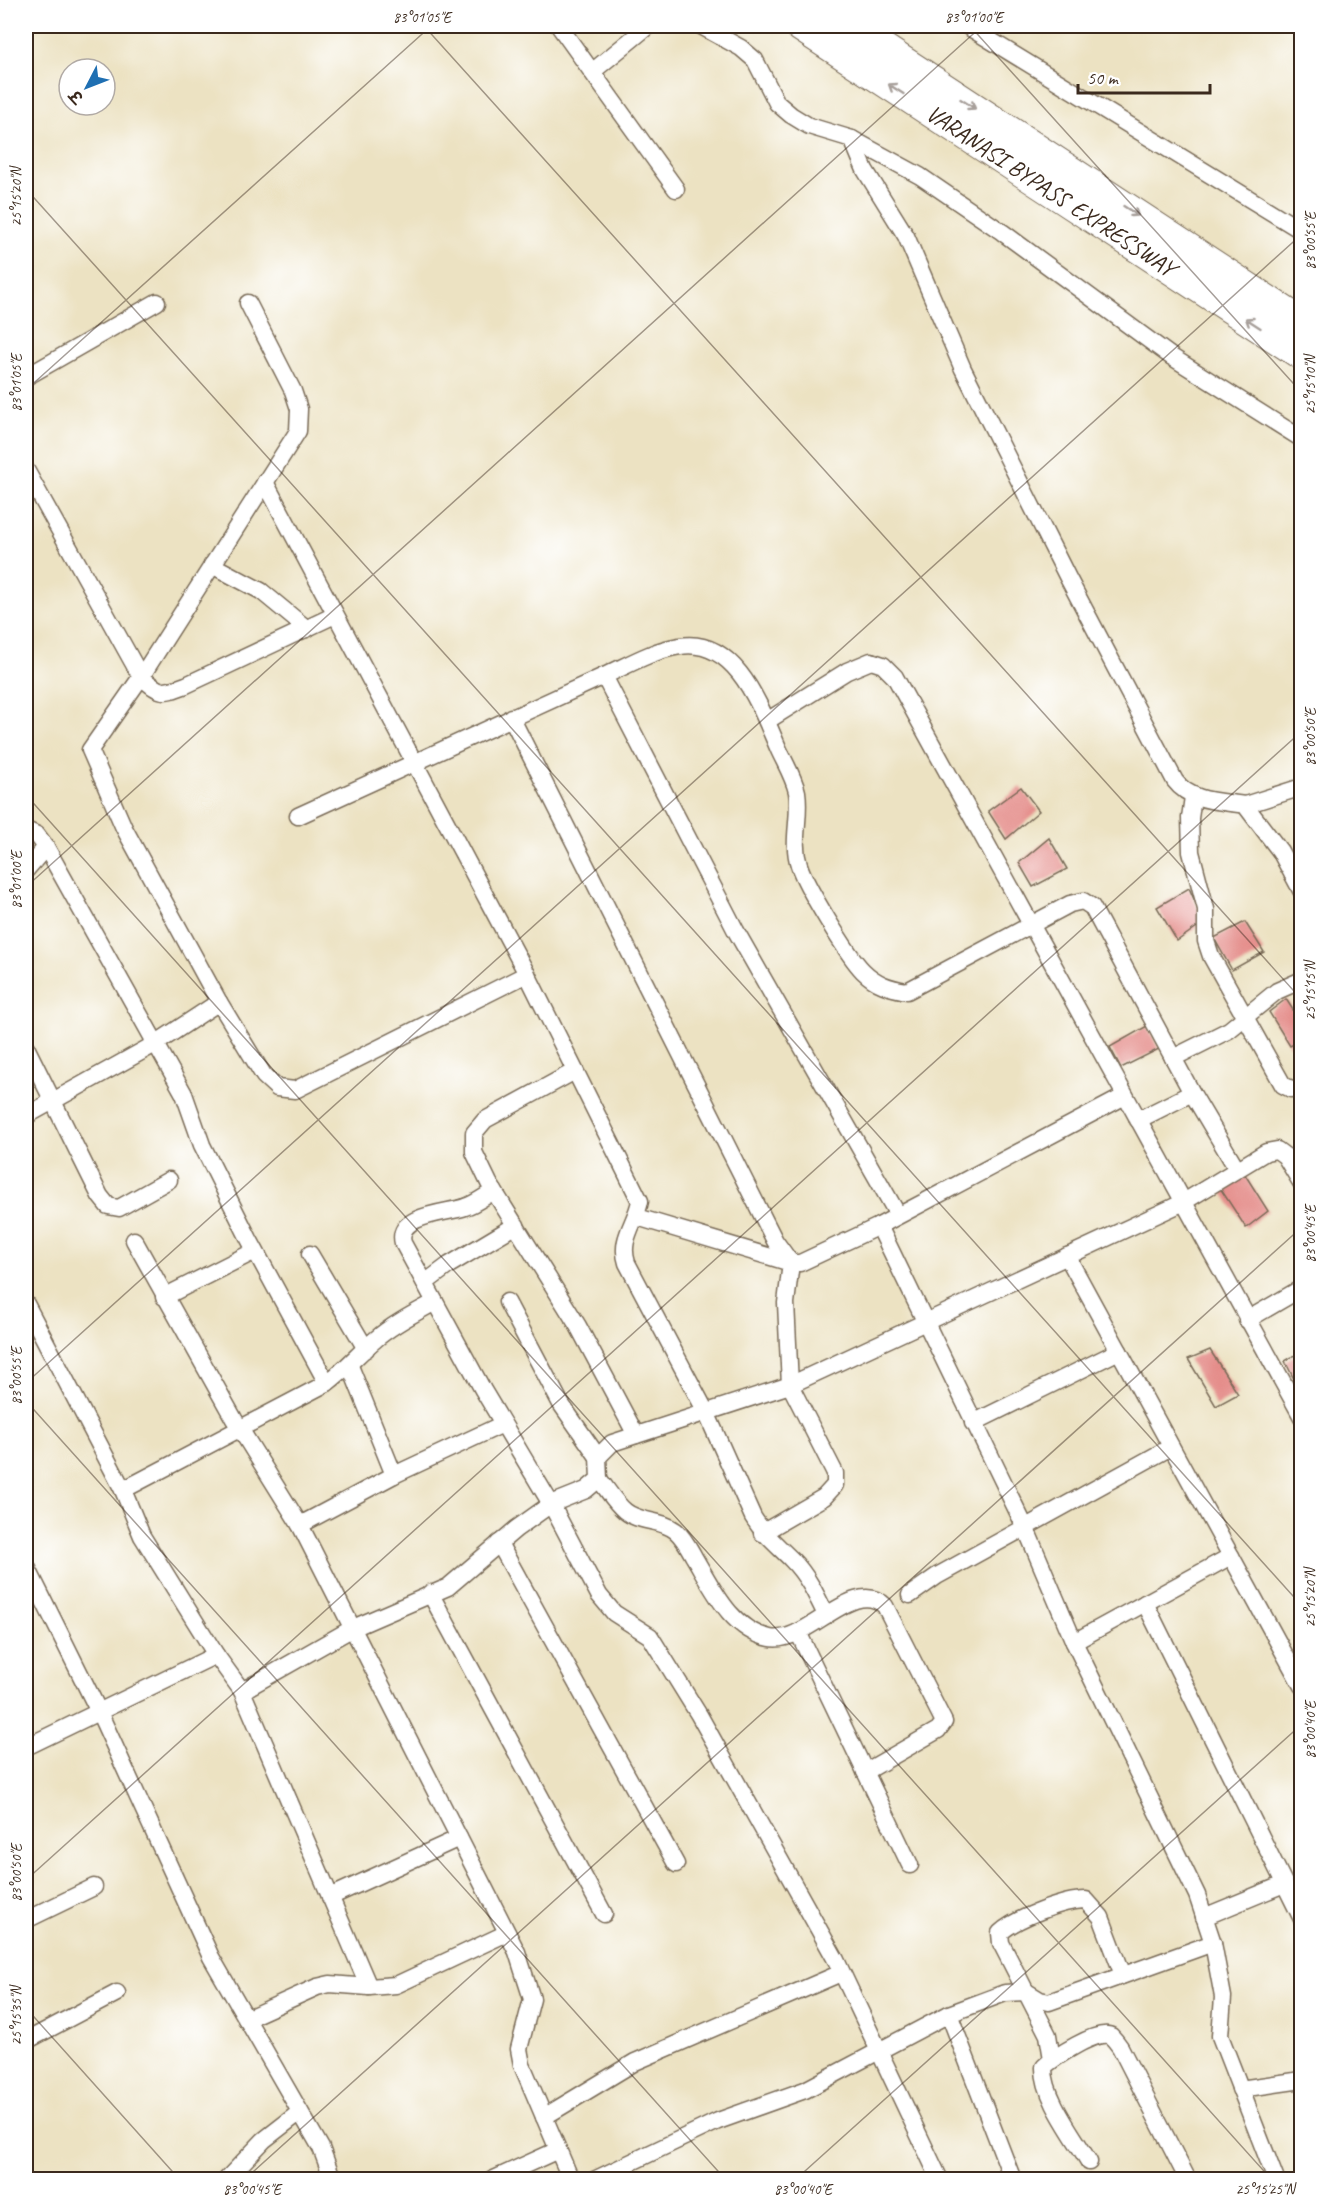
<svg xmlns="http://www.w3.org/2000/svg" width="1327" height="2205" font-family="Caveat,'Playpen Sans Deva',sans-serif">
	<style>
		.building { fill: #e48b88 }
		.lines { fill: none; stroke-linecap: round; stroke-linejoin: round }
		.street-casing { stroke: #796a57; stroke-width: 19 }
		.highway-casing { stroke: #796a57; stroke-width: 32 }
		.street { stroke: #fff; stroke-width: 16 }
		.highway { stroke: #fff; stroke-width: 30 }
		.oneway { stroke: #a79f9a }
		.ticks { fill: none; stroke: #3b2a1e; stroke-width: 1.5; stroke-opacity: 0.45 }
		.labels { text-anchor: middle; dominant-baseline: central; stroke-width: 5; stroke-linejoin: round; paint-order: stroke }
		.street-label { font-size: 24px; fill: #3b2a1e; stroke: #fff }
		.neatline { fill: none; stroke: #3b2a1e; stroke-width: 2 }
		.ticks-label { font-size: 15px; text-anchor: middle; fill: #3b2a1e }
	</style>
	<rect width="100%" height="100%" fill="#fff"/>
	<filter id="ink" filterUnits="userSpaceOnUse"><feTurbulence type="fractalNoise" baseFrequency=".0167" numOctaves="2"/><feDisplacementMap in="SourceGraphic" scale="12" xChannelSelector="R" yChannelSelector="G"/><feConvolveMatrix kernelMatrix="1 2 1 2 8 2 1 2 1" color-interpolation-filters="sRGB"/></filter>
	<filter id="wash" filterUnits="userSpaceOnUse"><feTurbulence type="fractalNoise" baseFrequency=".008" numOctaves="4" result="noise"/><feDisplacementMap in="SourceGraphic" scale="24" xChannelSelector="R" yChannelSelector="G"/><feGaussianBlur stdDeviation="1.35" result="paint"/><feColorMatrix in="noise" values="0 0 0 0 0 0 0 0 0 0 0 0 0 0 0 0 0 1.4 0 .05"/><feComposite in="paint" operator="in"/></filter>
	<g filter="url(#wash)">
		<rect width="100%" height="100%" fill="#ece2c2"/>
		<g id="blocks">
			<g class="building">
				<polygon points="1021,787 1039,811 1006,839 988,811"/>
				<polygon points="1049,838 1067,869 1033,887 1019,863"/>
				<polygon points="1189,888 1204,922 1177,941 1157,907"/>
				<polygon points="1245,922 1264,952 1232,970 1214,938"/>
				<polygon points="1286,999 1302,1024 1302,1040 1290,1046 1269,1012"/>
				<polygon points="1147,1026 1159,1049 1121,1068 1110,1047"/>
				<polygon points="1244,1173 1268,1211 1246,1228 1220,1188"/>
				<polygon points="1210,1350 1238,1394 1216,1406 1188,1359"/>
				<polygon points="1302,1351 1302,1379 1296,1383 1285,1361"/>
			</g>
		</g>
	</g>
	<g filter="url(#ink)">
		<use href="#blocks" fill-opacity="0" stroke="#796a57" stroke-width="1.5"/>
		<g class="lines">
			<g class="street-casing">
				<g id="street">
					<polyline points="559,26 676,189"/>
					<polyline points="701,26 741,48 755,60 777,103 791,115 809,126 852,139 920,176 1002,232 1172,357 1302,439"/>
					<polyline points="967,26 1302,231"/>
					<polyline points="592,72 648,26"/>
					<path d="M852 139 865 170 906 236 963 369 1068 578 1175 781C1191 802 1220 801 1245 805L1280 851 1302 892"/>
					<polyline points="248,303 293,391 299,409 298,431 141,677 90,750 124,828 219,1002 264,1076 277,1088 295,1090 527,974"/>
					<polyline points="26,377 157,302"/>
					<path d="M26 470 141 677C161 694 162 694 186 685L335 615"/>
					<path d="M265 482 527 974 640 1201C636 1223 619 1239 627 1263L706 1412 753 1517C763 1534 777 1545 791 1559 807 1575 816 1594 826 1615"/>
					<polyline points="212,565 261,591 307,629"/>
					<path d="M604 676C628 665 653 650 680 646 737 637 761 709 779 750 785 763 794 778 797 792 801 817 791 841 799 865 805 885 848 956 863 971 876 984 889 988 907 991L1070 904 1083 901 1092 907 1192 1093 1237 1169"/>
					<polyline points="511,717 775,1241 791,1263 800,1263 879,1226 1125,1096"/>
					<polyline points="767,721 847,671 871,661 883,665 895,677 1302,1417"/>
					<polyline points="1193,797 1190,818 1191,852 1206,909 1206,941 1211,956 1283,1085 1291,1089 1302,1087"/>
					<polyline points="1245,805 1302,787"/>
					<polyline points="298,816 604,676 736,931 898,1215"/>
					<polyline points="26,830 37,835 46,847 184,1094 202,1145 249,1239 327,1383"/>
					<polyline points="26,870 46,847"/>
					<polyline points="26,1047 100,1196 108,1206 119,1208 169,1180"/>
					<polyline points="1173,1058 1229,1030 1277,991 1302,980"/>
					<polyline points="575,1071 485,1120 474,1133 474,1152 489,1183 578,1326 636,1435"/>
					<polyline points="26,1116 155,1044 219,1002"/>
					<polyline points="1138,1120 1192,1093"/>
					<path d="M494 1191C485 1196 475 1204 465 1207 449 1213 395 1214 403 1243L483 1390 551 1504 599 1595 614 1613 650 1636 699 1715 836 1960 940 2180"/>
					<polyline points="637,1217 791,1263 786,1303 790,1385 835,1473 835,1485 824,1497 762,1533"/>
					<polyline points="879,1226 1026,1529 1074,1642 1197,1895 1213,1943 1223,1997 1220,2036 1276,2180"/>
					<polyline points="134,1240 234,1419 300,1525 517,1952 532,1999 519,2049 522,2065 571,2180"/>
					<polyline points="310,1254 366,1349"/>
					<polyline points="1067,1256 1231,1556 1074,1642"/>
					<polyline points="425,1283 449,1265 516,1225"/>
					<polyline points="164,1297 255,1251"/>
					<polyline points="507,1302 561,1404 598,1457"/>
					<polyline points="26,1304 123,1490 142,1536 216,1655"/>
					<polyline points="1247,1320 1302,1288"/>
					<polyline points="350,1366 394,1475"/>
					<polyline points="973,1423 1119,1351"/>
					<path d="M599 1479C607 1489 615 1503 625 1511 639 1523 661 1519 676 1531 684 1538 689 1548 694 1557 713 1589 731 1630 770 1638 807 1645 854 1575 885 1606L944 1722 938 1730 865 1772"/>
					<path d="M123 1490 327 1383C347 1368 358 1354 376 1339 393 1324 415 1313 435 1302"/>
					<polyline points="300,1525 394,1475 503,1424"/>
					<polyline points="499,1543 676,1864"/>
					<polyline points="1231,1556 1302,1686"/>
					<polyline points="26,1565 99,1712 211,1957 321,2148 333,2180"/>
					<polyline points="430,1593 604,1914"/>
					<polyline points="910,1595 937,1576 1171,1447"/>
					<polyline points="1145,1603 1302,1919"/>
					<polyline points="798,1632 910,1865"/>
					<polyline points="242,1691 369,1987"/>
					<polyline points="26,1747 216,1655 242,1691 353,1628 448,1587 516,1529 551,1504 586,1490 599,1479 598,1457 612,1443 790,1385 1182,1203 1266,1152 1277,1150 1285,1156 1302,1184"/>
					<polyline points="330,1897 459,1838"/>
					<polyline points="1204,1917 1284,1884"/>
					<polyline points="26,1920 94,1887"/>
					<polyline points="949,2014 1013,2180"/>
					<polyline points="246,2019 317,1987 330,1984 369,1987 396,1985 507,1933"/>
					<polyline points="26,2041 117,1993"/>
					<path d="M1052 2059 1048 2035 1001 1943 1000 1933C1016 1918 1064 1900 1086 1900L1101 1917 1123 1975"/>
					<polyline points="1240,2089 1302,2080"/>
					<polyline points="544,2117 635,2062 841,1973"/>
					<path d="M1089 2162C1074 2136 1043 2097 1044 2067 1053 2058 1099 2028 1111 2036 1114 2039 1118 2044 1120 2047L1188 2180"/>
					<polyline points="226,2180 264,2140 300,2112"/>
					<polyline points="492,2180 558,2150"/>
					<polyline points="594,2180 718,2121 805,2090 949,2014 1005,1993 1027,1992 1040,2000 1049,2002 1213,1943"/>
				</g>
			</g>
			<g class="highway-casing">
				<g id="highway">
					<path id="s1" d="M800 26 1302 355"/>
					<polyline points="849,26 1302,323"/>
				</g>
			</g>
			<use href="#street" class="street"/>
			<use href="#highway" class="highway"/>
		</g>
		<defs><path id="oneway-shaft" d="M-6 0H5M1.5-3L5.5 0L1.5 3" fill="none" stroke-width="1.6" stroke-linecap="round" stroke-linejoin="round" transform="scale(1.5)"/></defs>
		<g class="oneway">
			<use href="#oneway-shaft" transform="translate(896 89) rotate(-147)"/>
			<use href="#oneway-shaft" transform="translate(968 104) rotate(33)"/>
			<use href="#oneway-shaft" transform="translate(1131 211) rotate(33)"/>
			<use href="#oneway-shaft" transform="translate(1253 323) rotate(-147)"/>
		</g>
	</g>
	<path class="ticks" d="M424 26 1302 1000M970 26 1302 393M26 189 1302 1606M26 390 431 26M26 795 1272 2180M26 887 982 26M26 1383 1302 234M26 1401 726 2180M26 1880 1302 731M26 2008 180 2180M244 2180 1302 1227M795 2180 1302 1724"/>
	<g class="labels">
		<g class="street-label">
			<text stroke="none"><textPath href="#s1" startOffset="300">VARANASI BYPASS EXPRESSWAY</textPath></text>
		</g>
	</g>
	<rect width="1327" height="2205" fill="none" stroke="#fff" stroke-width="66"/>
	<g transform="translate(87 87) rotate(228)"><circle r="28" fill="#ffffff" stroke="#b1aaa5" stroke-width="1.5"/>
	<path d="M0-4.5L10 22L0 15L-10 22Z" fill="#1f6fb2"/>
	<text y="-9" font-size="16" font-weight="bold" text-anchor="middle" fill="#3b2a1e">उ</text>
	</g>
	<path d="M1078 84v9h132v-9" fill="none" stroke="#3b2a1e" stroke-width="3"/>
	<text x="1087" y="84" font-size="18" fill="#3b2a1e" stroke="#ffffff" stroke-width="4.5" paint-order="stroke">50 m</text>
	<rect x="33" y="33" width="1261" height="2139" class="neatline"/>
	<g class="ticks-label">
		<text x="422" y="22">83°01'05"E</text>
		<text x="974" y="22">83°01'00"E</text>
		<text transform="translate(16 197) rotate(-90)" y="5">25°15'20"N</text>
		<text transform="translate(1310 241) rotate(-90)" y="5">83°00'55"E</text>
		<text transform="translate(16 383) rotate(-90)" y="5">83°01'05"E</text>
		<text transform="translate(1310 385) rotate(-90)" y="5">25°15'10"N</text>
		<text transform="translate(1310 737) rotate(-90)" y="5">83°00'50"E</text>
		<text transform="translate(16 880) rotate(-90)" y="5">83°01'00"E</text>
		<text transform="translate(1310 991) rotate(-90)" y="5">25°15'15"N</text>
		<text transform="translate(1310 1234) rotate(-90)" y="5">83°00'45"E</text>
		<text transform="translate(16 1376) rotate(-90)" y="5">83°00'55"E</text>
		<text transform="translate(1310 1598) rotate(-90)" y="5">25°15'20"N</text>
		<text transform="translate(1310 1730) rotate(-90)" y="5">83°00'40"E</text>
		<text transform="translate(16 1873) rotate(-90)" y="5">83°00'50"E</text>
		<text transform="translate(16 2016) rotate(-90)" y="5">25°15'35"N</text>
		<text x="252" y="2194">83°00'45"E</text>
		<text x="803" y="2194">83°00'40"E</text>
		<text x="1265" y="2194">25°15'25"N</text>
	</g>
</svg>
